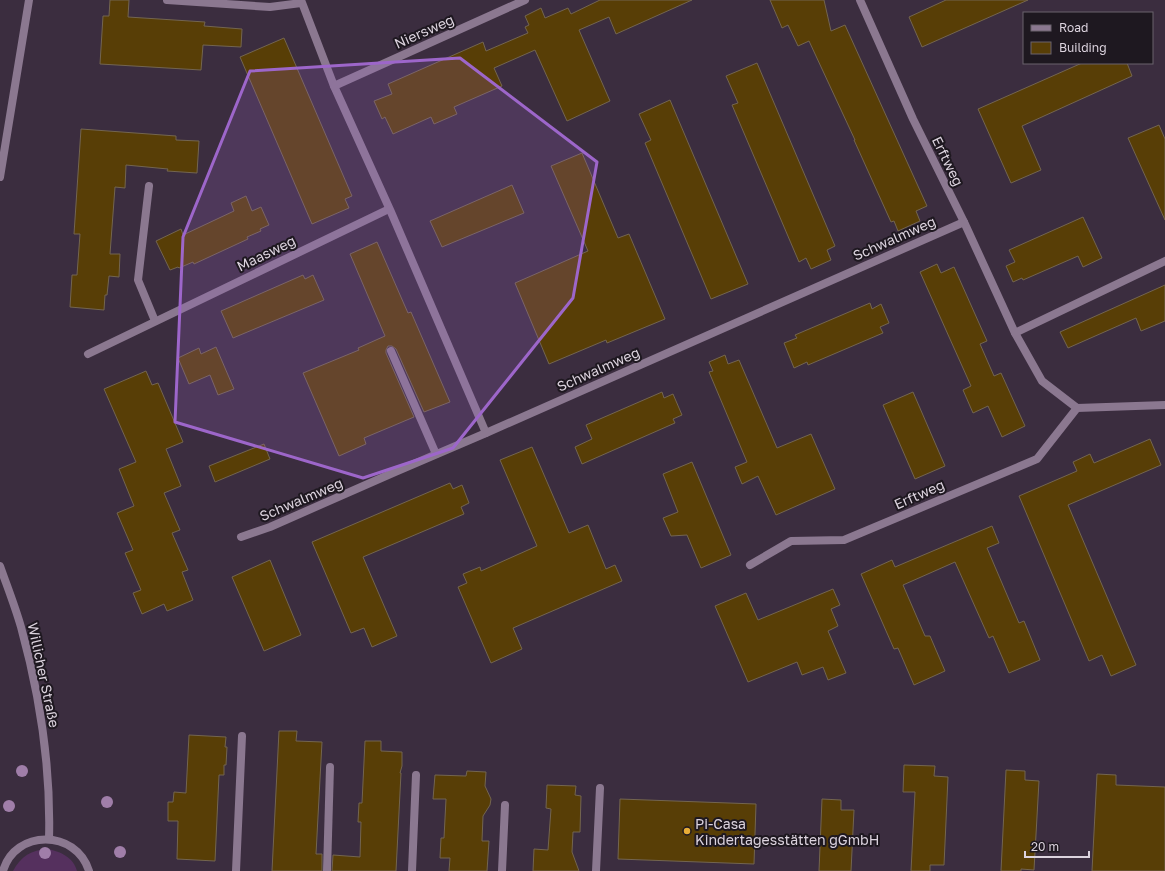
<svg xmlns="http://www.w3.org/2000/svg" width="1165" height="871" font-family="'Golos Text',sans-serif">
	<style>
		.green { fill: #55305e }
		.building { fill: #583e06; stroke: #736550 }
		.lines { fill: none; stroke-linecap: round; stroke-linejoin: round }
		.service { stroke: #8b7890; stroke-width: 8 }
		.minor { stroke: #8b7890; stroke-width: 8 }
		.tertiary { stroke: #8b7890; stroke-width: 8 }
		.tree { fill: #a07ea9 }
		.marked { fill: #9d66ca; fill-opacity: 0.2; stroke: #9d66ca; stroke-width: 3; stroke-linejoin: round }
		.poi-dot { fill: #e7ac37; stroke: #1e1820; stroke-width: 1.5 }
		.labels { text-anchor: middle; dominant-baseline: central; stroke-width: 4; stroke-linejoin: round; paint-order: stroke }
		.street-label { font-size: 14px; fill: #dcd3de; stroke: #1e1820 }
		.poi-label { font-size: 14px; fill: #dcd3de; stroke: #1e1820; text-anchor: start }
	</style>
	<rect width="100%" height="100%" fill="#3b2d3f"/>
	<path class="green" d="M48 849C61 852 73 857 77 871H13C21 856 31 850 48 849Z"/>
	<g class="building">
		<polygon points="110,0 129,0 128,17 205,22 204,26 242,29 241,47 203,45 201,70 100,64 103,16 109,16"/>
		<polygon points="600,0 692,0 616,34 609,17 579,30 610,101 567,121 535,50 494,68 502,86 454,107 457,114 434,124 431,117 393,134 385,117 382,119 374,101 392,94 388,84 483,42 486,51 528,33 525,27 529,25 525,16 541,8 545,18 568,8 571,14"/>
		<polygon points="770,0 824,0 831,31 845,25 927,206 916,211 920,221 898,231 894,221 891,222 854,140 855,140 809,41 798,46 788,25 782,28"/>
		<polygon points="946,0 1028,0 922,47 909,17"/>
		<polygon points="284,38 352,196 345,199 349,208 312,224 240,57"/>
		<polygon points="757,63 835,246 827,250 831,260 811,269 806,258 799,262 732,105 738,103 726,76"/>
		<polygon points="1082,63 1127,63 1132,76 1022,126 1041,170 1011,183 978,109"/>
		<polygon points="670,100 748,284 711,299 645,143 651,140 639,114"/>
		<polygon points="1159,125 1165,139 1165,220 1128,138"/>
		<polygon points="81,129 176,136 176,140 199,141 197,173 167,171 168,169 126,165 125,188 115,187 110,254 120,254 119,277 109,276 107,295 105,295 104,310 70,307 72,275 77,275 80,234 74,234"/>
		<polygon points="582,153 618,238 629,234 665,319 607,343 606,340 549,364 515,283 588,251 551,166"/>
		<polygon points="512,185 524,213 442,247 430,221"/>
		<polygon points="246,196 252,211 261,207 269,225 260,229 261,231 247,237 248,239 194,264 193,262 179,268 178,267 170,270 156,241 181,229 183,235 234,211 231,203"/>
		<polygon points="1083,217 1102,258 1083,267 1078,256 1023,280 1022,278 1013,282 1006,266 1015,262 1009,250"/>
		<polygon points="377,242 404,304 408,313 411,312 450,402 424,412 396,349 392,346 388,346 386,350 386,353 414,417 364,438 366,444 339,456 303,373 359,350 358,348 385,336 350,254"/>
		<polygon points="937,264 941,273 954,267 987,341 980,344 994,376 1001,373 1025,426 1002,437 988,406 973,413 963,390 971,386 920,272"/>
		<polygon points="303,275 305,279 313,275 324,300 233,338 221,311"/>
		<polygon points="1165,285 1165,321 1141,331 1136,318 1068,348 1060,332"/>
		<polygon points="870,303 872,309 881,304 889,323 880,327 883,333 808,365 807,362 794,368 784,343 797,338 795,335"/>
		<polygon points="216,347 234,389 218,395 210,375 189,384 178,358 199,348 201,354"/>
		<polygon points="725,355 728,364 739,360 777,448 811,434 835,489 776,515 758,476 742,484 735,467 747,462 709,372 713,371 709,362"/>
		<polygon points="146,371 152,385 158,383 183,442 166,449 181,486 164,493 180,530 172,533 188,570 182,572 193,600 167,611 164,604 142,614 133,593 141,590 125,553 133,550 117,513 134,506 119,469 136,462 104,389"/>
		<polygon points="662,392 664,398 673,394 682,415 673,419 675,423 582,464 575,447 592,439 586,425"/>
		<polygon points="913,392 945,466 915,479 883,405"/>
		<polygon points="1150,439 1161,465 1068,505 1136,665 1111,676 1102,655 1089,661 1019,496 1077,471 1073,462 1090,454 1094,463"/>
		<polygon points="264,444 270,459 215,482 209,466"/>
		<polygon points="532,447 569,533 588,525 606,569 615,565 622,581 513,628 522,649 491,663 458,587 467,583 463,574 480,567 481,571 537,546 500,460"/>
		<polygon points="692,462 731,555 701,568 687,535 671,536 663,518 678,512 663,474"/>
		<polygon points="450,483 453,489 462,485 469,503 461,507 464,514 363,557 397,636 372,647 364,628 351,633 312,542"/>
		<polygon points="992,526 999,543 987,548 1019,623 1024,621 1040,660 1009,673 993,636 989,638 955,562 903,585 925,636 930,636 945,671 914,685 898,648 894,649 861,574 892,560 895,567"/>
		<polygon points="270,560 301,635 264,651 232,577"/>
		<polygon points="833,589 840,605 831,609 838,626 828,631 846,673 828,680 823,667 802,675 797,662 748,682 715,606 746,593 758,620"/>
		<polygon points="279,731 297,731 296,741 322,742 316,854 322,854 322,871 272,871"/>
		<polygon points="189,735 226,737 225,747 227,747 226,765 224,765 224,775 219,775 215,861 177,859 178,821 168,821 168,802 173,802 174,792 186,793"/>
		<polygon points="365,741 381,741 381,751 402,752 402,766 400,773 401,773 396,871 332,871 333,855 360,857 361,822 358,822 359,803 362,803"/>
		<polygon points="904,765 935,766 934,776 948,777 944,865 930,865 930,871 911,871 915,792 903,792"/>
		<polygon points="1006,770 1025,771 1025,780 1039,781 1034,870 1021,869 1021,871 1001,871"/>
		<polygon points="467,771 486,772 485,786 491,799 490,805 483,816 482,841 489,841 487,871 449,871 450,858 440,858 441,838 444,838 446,799 433,799 435,775 466,776"/>
		<polygon points="1097,774 1116,775 1116,785 1165,787 1165,871 1092,871"/>
		<polygon points="547,785 576,786 575,795 581,796 580,832 573,832 572,852 579,871 533,871 534,849 548,850 551,809 546,808"/>
		<polygon points="620,799 756,804 754,864 618,859"/>
		<polygon points="822,799 841,800 841,810 854,810 851,871 819,871"/>
	</g>
	<g class="lines">
		<g class="service">
			<polyline points="167,0 270,7 301,3"/>
			<polyline points="149,186 138,280 155,321"/>
			<polyline points="391,351 436,454"/>
		</g>
		<g class="minor">
			<polyline points="301,0 334,86 391,212 486,433"/>
			<polyline points="860,0 913,119 964,222 1015,333 1042,381 1077,408 1165,405"/>
			<polyline points="334,86 525,0"/>
			<polyline points="1015,333 1165,261"/>
			<polyline points="88,354 389,209"/>
			<polyline points="241,537 270,527 395,472 486,433 964,222"/>
			<polyline points="750,565 791,541 844,540 1037,459 1077,408"/>
			<polyline points="236,871 242,736"/>
			<polyline points="327,871 330,767"/>
			<polyline points="412,871 416,775"/>
			<polyline points="502,871 505,805"/>
			<polyline points="596,871 600,788"/>
		</g>
		<g class="tertiary">
			<polyline points="0,177 29,0"/>
			<path d="M0 566C7 586 15 606 21 627 40 696 51 767 49 839"/>
			<path d="M3 871C15 829 76 829 89 871"/>
		</g>
	</g>
	<g class="tree">
		<circle cx="22" cy="771" r="6"/>
		<circle cx="107" cy="802" r="6"/>
		<circle cx="9" cy="806" r="6"/>
		<circle cx="120" cy="852" r="6"/>
		<circle cx="45" cy="853" r="6"/>
	</g>
	<path class="marked" d="M460 58 597 162 573 298 453 448 363 478 175 422 183 237 250 71Z"/>
	<circle class="poi-dot" cx="687" cy="831" r="4"/>
	<g class="labels">
		<g class="street-label">
			<text transform="translate(424 31) rotate(-24)">Niersweg</text>
			<text transform="translate(948 161) rotate(64)">Erftweg</text>
			<text transform="translate(894 238) rotate(-24)">Schwalmweg</text>
			<text transform="translate(266 253) rotate(-26)">Maasweg</text>
			<text transform="translate(598 369) rotate(-24)">Schwalmweg</text>
			<text transform="translate(919 494) rotate(-24)">Erftweg</text>
			<text transform="translate(301 499) rotate(-23)">Schwalmweg</text>
			<text transform="translate(44 675) rotate(78)">Willicher Straße</text>
		</g>
		<g class="poi-label">
			<text x="695" y="823">Pi-Casa<tspan x="695" dy="16">Kindertagesstätten gGmbH</tspan></text>
		</g>
	</g>
	<rect x="1023" y="12" width="130" height="52" fill="#1e1820" stroke="#6a636c"/>
	<rect x="1031" y="25" width="20" height="6" fill="#8b7890" stroke="#6a636c"/>
	<text x="1059" y="32" font-size="12" fill="#dcd3de">Road</text>
	<rect x="1031" y="42" width="20" height="12" fill="#583e06" stroke="#6a636c"/>
	<text x="1059" y="52" font-size="12" fill="#dcd3de">Building</text>
	<path d="M1025 851v6h64v-6" fill="none" stroke="#dcd3de" stroke-width="2"/>
	<text x="1031" y="851" font-size="12" fill="#dcd3de" stroke="#1e1820" stroke-width="3" paint-order="stroke">20 m</text>
</svg>
